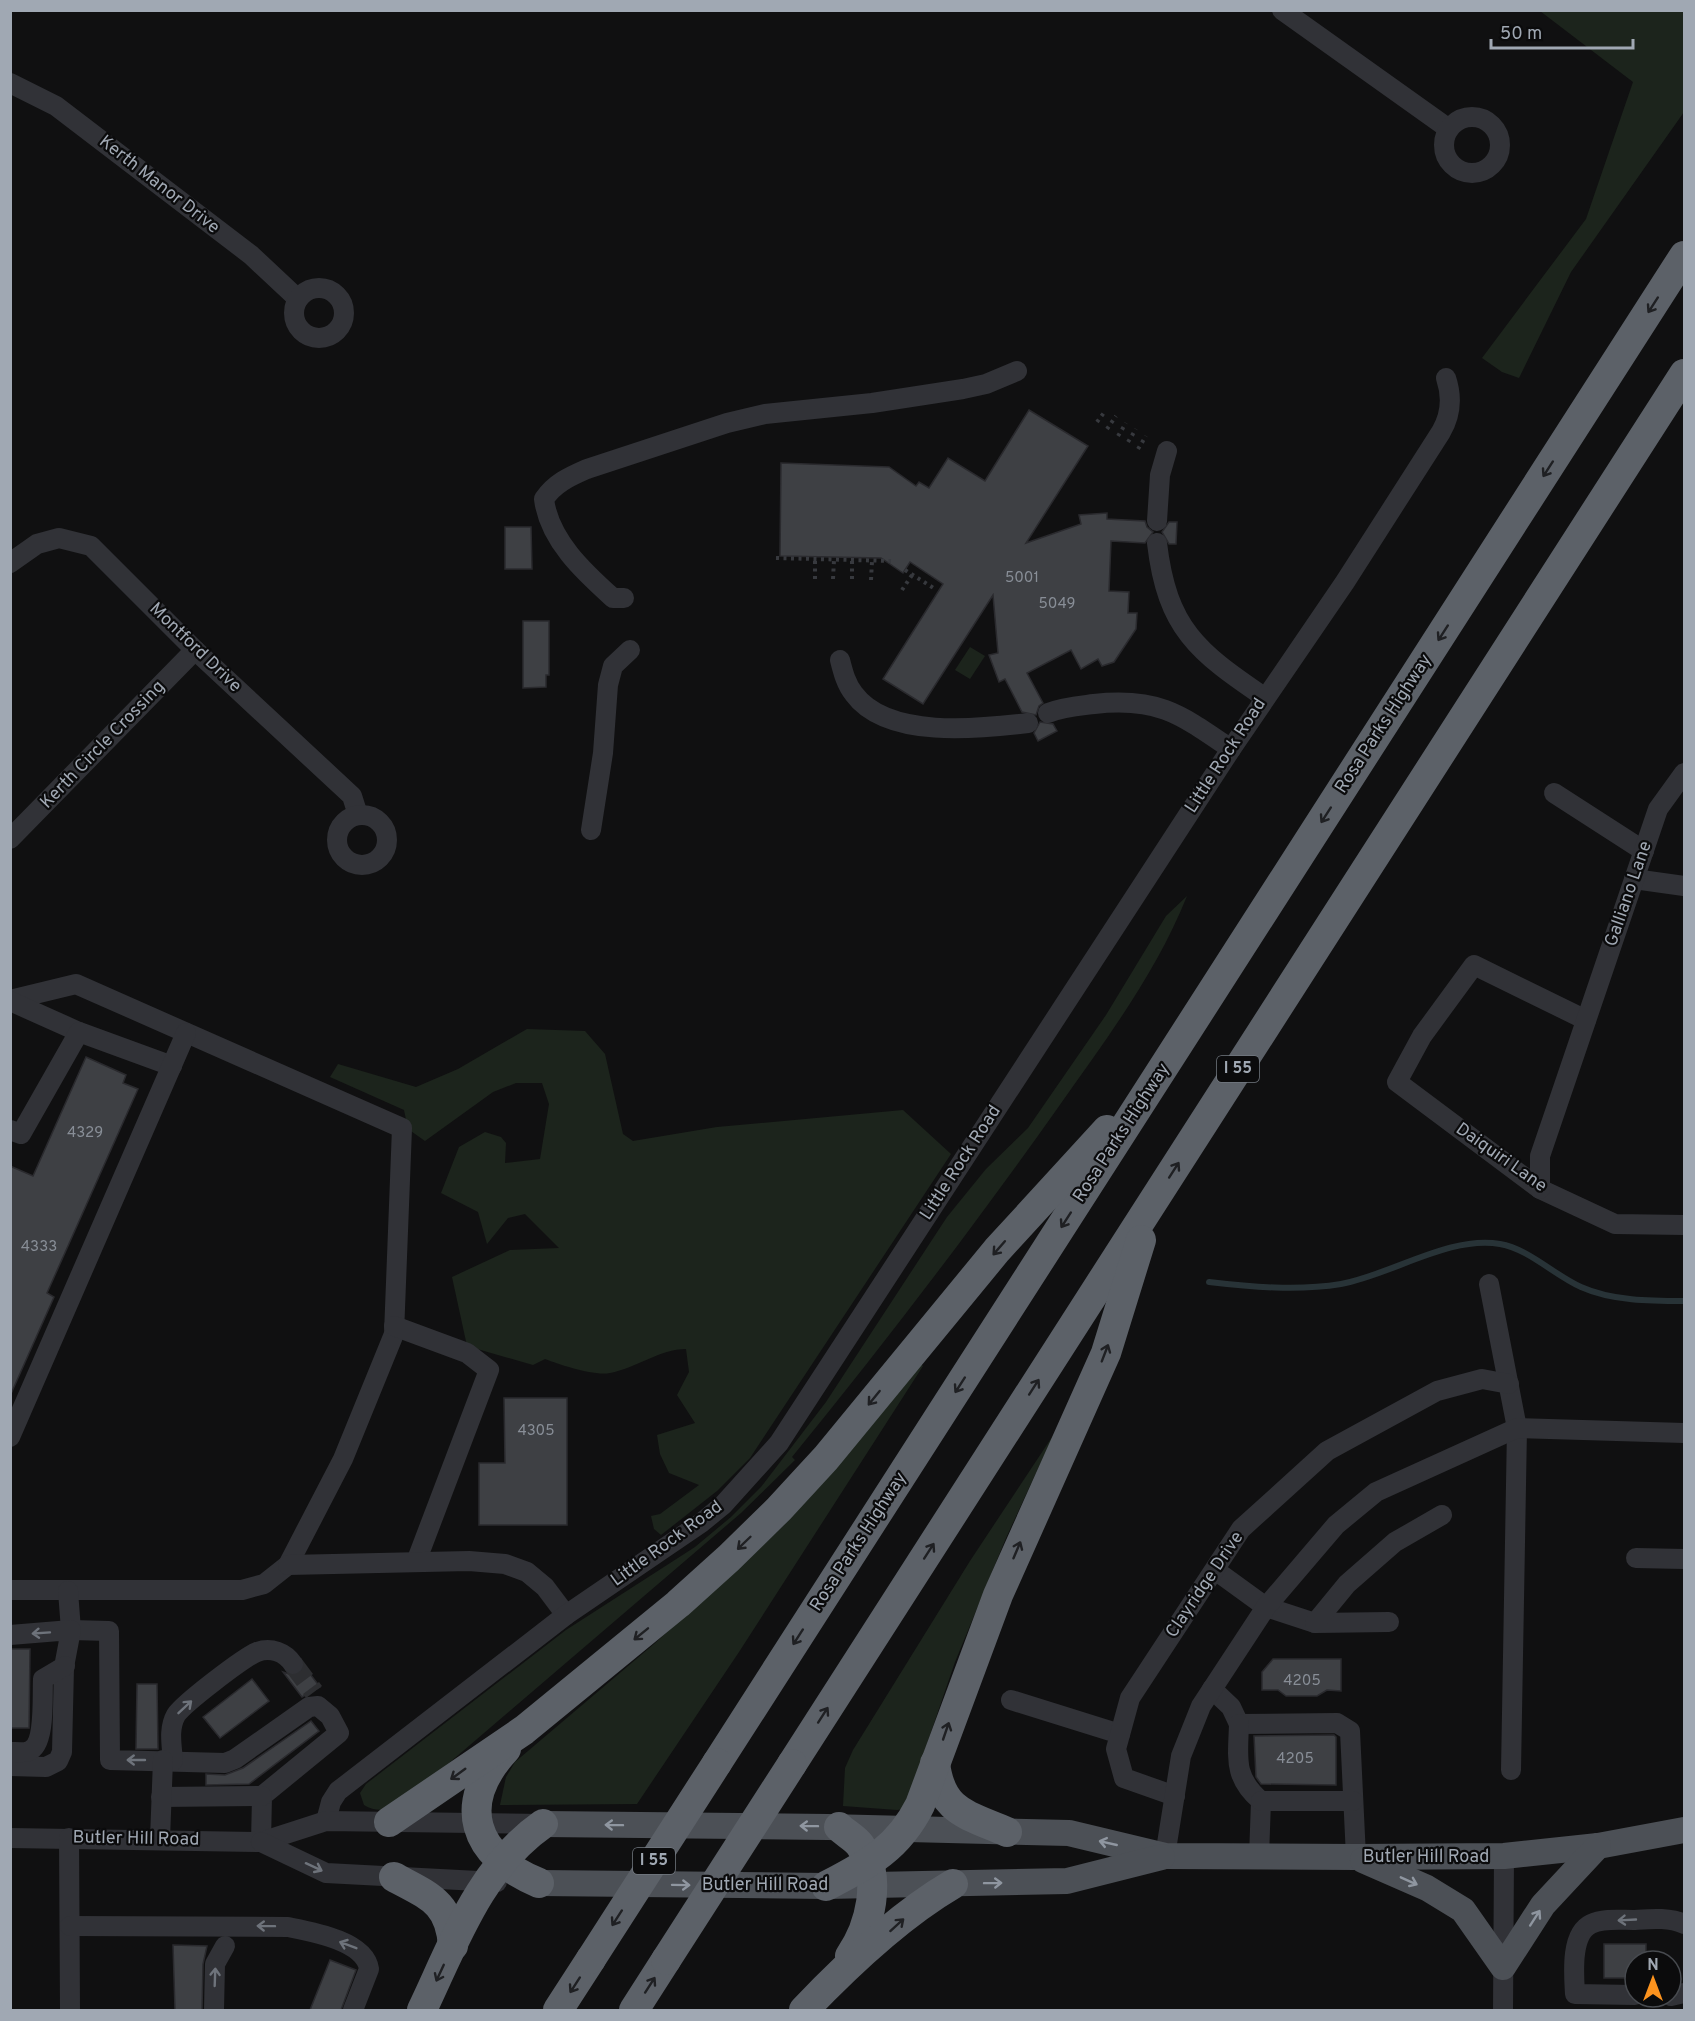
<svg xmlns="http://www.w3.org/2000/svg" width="1695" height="2021" font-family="Overpass,sans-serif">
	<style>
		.green { fill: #1c241c }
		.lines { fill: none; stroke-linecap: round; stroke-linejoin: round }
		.stream { stroke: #283337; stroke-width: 6 }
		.building { fill: #3e4044; stroke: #2a2a2e; stroke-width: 1.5 }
		.minor-tunnel { stroke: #2d2e31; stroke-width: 20; stroke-dasharray: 20 10; stroke-linecap: butt }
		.path { stroke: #37393e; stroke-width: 4; stroke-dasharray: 3 4.5; stroke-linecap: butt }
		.minor { stroke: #313237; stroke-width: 20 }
		.major { stroke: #4c5056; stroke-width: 26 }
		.highway { stroke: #5c6168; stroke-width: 30 }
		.highway-bridge { stroke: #5c6168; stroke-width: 30 }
		.oneway { stroke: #1f2023 }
		.oneway2 { stroke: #6e737b }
		.oneway3 { stroke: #8f96a0 }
		.labels { text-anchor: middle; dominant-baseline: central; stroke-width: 4.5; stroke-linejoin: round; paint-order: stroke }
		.number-label { font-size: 15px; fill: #888e97 }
		.shield { fill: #0b0b0c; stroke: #737981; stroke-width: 1.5 }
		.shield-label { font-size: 16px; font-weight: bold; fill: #a0a8b3 }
		.street-label { font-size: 18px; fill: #a0a8b3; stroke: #0b0b0c }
	</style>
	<rect width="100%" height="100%" fill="#101011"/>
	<g class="green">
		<polygon points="1540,11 1684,11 1684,112 1571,272 1519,378 1502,372 1482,358 1586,219 1633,82"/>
		<polygon points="970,647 985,656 970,679 955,670"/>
		<path d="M1187 896C1156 974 1104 1042 1057 1109 972 1229 884 1344 792 1457L795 1460 741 1513 414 1793C398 1804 384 1817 364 1805L360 1793 366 1784 566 1630 695 1547 731 1517 761 1487 826 1402 947 1217 986 1169 1028 1128 1106 1015 1166 916Z"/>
		<path d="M527 1029 585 1031 605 1054 623 1134 633 1141 717 1127 903 1110 951 1154 750 1458 717 1491 661 1535 654 1529 651 1516 660 1514 699 1485 669 1473 660 1454 657 1435 695 1423 677 1395 689 1372 686 1349C660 1349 636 1368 610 1373 593 1376 561 1365 545 1359L533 1365 467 1346 452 1277 510 1250 559 1248 525 1214 508 1218 487 1244 478 1212 441 1193 459 1147 485 1132 501 1137 506 1143 505 1163 540 1159 549 1104 542 1083H516L493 1092 425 1141 408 1129 404 1110 330 1077 338 1064 416 1087 458 1069Z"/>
		<polygon points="918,1362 923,1366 739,1652 637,1804 500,1805 506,1777 515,1762 654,1644 782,1527"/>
		<polygon points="1054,1434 1006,1538 955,1662 906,1805 904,1809 897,1810 843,1806 845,1768 853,1750 970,1561"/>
	</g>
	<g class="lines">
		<path class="stream" d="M1209 1282C1252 1287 1298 1291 1341 1284 1391 1275 1450 1235 1500 1244 1529 1249 1554 1275 1581 1287 1612 1301 1651 1301 1684 1301"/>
	</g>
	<g class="building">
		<polygon points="1029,410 1088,446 1026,543 1081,524 1079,515 1107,513 1107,519 1145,521 1147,527 1153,532 1145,543 1111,541 1109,591 1129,592 1128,613 1137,613 1136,629 1114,662 1102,666 1098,659 1081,669 1071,650 1027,673 1043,703 1039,706 1036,715 1022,712 1005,679 999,682 989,655 998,653 993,595 923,704 883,679 943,584 910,562 903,573 881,558 780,556 781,463 889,467 916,486 919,482 929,488 948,458 985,481"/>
		<polygon points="1169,522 1177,522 1176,544 1169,544 1162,532"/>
		<polygon points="505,527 531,527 532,569 505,569"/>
		<polygon points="523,621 549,621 549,675 546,675 546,687 523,688"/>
		<polygon points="1040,722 1053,724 1057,731 1038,741 1034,733"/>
		<polygon points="86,1057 126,1075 123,1083 138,1089 47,1293 54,1297 10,1396 10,1166 33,1176"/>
		<polygon points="504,1398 567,1398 567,1525 479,1525 479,1463 505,1463"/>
		<polygon points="10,1649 30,1649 29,1728 10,1728"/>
		<polygon points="1273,1659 1341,1659 1341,1691 1327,1690 1317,1696 1286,1696 1278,1690 1262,1690 1262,1672"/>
		<polygon points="304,1666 320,1687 302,1697 283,1672 295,1676"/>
		<polygon points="252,1679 269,1701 220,1738 203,1717"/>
		<polygon points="137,1684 157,1684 158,1749 136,1749"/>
		<polygon points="311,1721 319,1731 249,1784 206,1785 206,1774 225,1775 243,1768"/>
		<polygon points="1334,1735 1336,1737 1336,1785 1261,1784 1256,1777 1254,1736"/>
		<polygon points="1604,1944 1646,1944 1646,1961 1635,1961 1635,1978 1604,1978"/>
		<polygon points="173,1945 207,1946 203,1964 202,2010 175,2010"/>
		<polygon points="330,1960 356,1970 341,2010 310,2010"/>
	</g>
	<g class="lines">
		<polyline class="minor-tunnel" points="293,1664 314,1692"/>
		<g class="path">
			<polyline points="1097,422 1106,410"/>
			<polyline points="1107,429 1116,416"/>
			<polyline points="1118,436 1126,423"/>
			<polyline points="1128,442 1136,429"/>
			<polyline points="1138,449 1146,436"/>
			<polyline points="776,558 891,561"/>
			<polyline points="905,570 935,589"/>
			<polyline points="815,579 815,559"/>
			<polyline points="833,579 834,560"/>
			<polyline points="852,579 852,560"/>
			<polyline points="871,580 872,561"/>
			<polyline points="902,590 912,575"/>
		</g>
		<g class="minor">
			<polyline points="1282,10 1449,129"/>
			<polyline points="10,83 56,106 251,255 298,299"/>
			<circle cx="1472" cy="145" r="28"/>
			<circle cx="319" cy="313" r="25"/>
			<polyline points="1157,521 1160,475 1167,451"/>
			<path d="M1157 543C1167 629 1198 652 1264 697"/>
			<polyline points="10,563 37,544 59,538 91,546 195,650 352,796 358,815"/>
			<path d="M624 598H613C584 572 549 540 544 499 555 483 569 477 587 469L727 423 765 414 872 403 963 389 986 384 1017 371"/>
			<path d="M840 660C843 672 846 684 854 694 887 739 979 729 1028 723"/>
			<path d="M1048 713C1063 707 1078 706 1094 704 1158 697 1180 714 1231 749"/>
			<polyline points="1554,793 1644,851"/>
			<circle cx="362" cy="840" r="25"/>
			<polyline points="591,830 603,753 608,685 613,666 630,650"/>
			<polyline points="10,839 195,650"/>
			<polyline points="1634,879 1684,886"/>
			<polyline points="10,1000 76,984 402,1128 394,1334 343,1459 288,1565 264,1584 242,1590 10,1590"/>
			<polyline points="10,1001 79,1032"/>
			<polyline points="1586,1020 1474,965 1422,1036 1397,1082 1540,1189 1615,1224 1684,1225"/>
			<polyline points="10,1130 21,1134 79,1032 172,1066"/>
			<polyline points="1540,1189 1540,1156 1658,809 1684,773"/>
			<polyline points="1489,1284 1517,1428 1511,1770"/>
			<polyline points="394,1326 467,1353 489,1370 416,1562"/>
			<polyline points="10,1437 186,1033"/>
			<polyline points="1636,1558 1684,1559"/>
			<polyline points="288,1565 469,1561 505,1564 527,1572 545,1587 566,1615"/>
			<polyline points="1215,1570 1266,1607 1315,1623 1389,1622"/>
			<polyline points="68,1591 71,1630 109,1631 110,1760 225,1763 235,1759 309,1707 318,1706 330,1716 339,1733 262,1796 261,1842"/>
			<polyline points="1315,1623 1347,1584 1395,1542 1442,1515"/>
			<polyline points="10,1635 71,1630 64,1667 62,1752 58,1761 46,1767 10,1766"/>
			<polyline points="1212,1689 1231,1707 1239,1724 1337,1723 1350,1731 1356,1857"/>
			<polyline points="1011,1700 1120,1734"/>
			<path d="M1239 1724C1238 1758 1233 1777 1261 1801L1259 1857"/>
			<path d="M10 1752C16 1752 25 1753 29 1751 46 1745 42 1695 43 1679L65 1666"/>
			<path d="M173 1761C172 1746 168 1729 176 1715 184 1703 243 1658 257 1652 271 1647 285 1652 293 1664"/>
			<polyline points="1175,1796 1124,1778 1116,1749 1130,1698 1241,1529 1327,1451 1437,1391 1482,1379 1509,1384"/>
			<polyline points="161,1797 262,1796"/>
			<polyline points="1261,1801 1353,1801"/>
			<path d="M326 1821 331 1802 338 1791 566 1615 701 1523 723 1505 779 1443 1231 749 1345 582 1441 432C1451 415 1452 396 1446 378"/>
			<polyline points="10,1838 261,1842 326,1821 543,1824"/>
			<polyline points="69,1838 70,2010"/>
			<polyline points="160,1839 163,1760"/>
			<polyline points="261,1842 326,1873 497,1882"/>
			<polyline points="1165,1856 1181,1756 1201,1706 1266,1607 1336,1525 1376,1492 1517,1428 1684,1433"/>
			<path d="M70 1926 288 1927C313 1932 365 1941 369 1969L353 2010"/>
			<path d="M1635 1995 1575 1994C1574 1975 1570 1934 1591 1924 1603 1918 1621 1920 1633 1920 1650 1919 1669 1917 1684 1924"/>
			<polyline points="1671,1996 1684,1993"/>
			<polyline points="214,2010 215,1964 225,1946"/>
			<polyline points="1503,2010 1504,1856"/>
		</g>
		<g class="major">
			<polyline points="543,1824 828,1827 1069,1833 1165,1856 1356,1857 1504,1856 1598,1846 1684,1830"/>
			<polyline points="1363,1860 1427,1888 1463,1910 1503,1967 1543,1905 1598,1846"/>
			<polyline points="539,1883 826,1886 1067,1881 1162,1857"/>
		</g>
		<g class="highway">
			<path d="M506 1749C455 1804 473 1856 539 1883"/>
			<polyline points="717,1763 1684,256"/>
			<path d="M935 1763C941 1812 966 1814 1007 1832"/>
			<polyline points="792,1764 1684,374"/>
			<polyline points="389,1822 524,1730 678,1604 729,1558 779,1509 826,1458 997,1250 1107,1130"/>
			<path d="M839 1827C845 1833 855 1838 860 1845 883 1878 870 1927 850 1956"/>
			<path d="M394 1877C429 1896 450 1902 453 1946"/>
			<path d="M826 1886C868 1864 898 1849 920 1805L998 1595 1106 1353 1141 1240"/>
			<path d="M422 2010C454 1943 480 1868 543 1824"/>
			<polyline points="558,2010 591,1959"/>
			<polyline points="634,2010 666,1960"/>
			<path d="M804 2010C846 1966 900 1915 953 1884"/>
		</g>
		<g class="highway-bridge">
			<polyline points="591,1959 717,1763"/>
			<polyline points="666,1960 792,1764"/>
		</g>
	</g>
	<defs><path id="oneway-shaft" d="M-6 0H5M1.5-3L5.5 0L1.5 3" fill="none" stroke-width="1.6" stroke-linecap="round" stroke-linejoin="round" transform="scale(1.5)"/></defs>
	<g class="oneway">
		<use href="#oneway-shaft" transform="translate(1653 305) rotate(123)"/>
		<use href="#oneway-shaft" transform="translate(1548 469) rotate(123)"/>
		<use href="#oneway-shaft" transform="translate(1443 633) rotate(123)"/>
		<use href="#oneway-shaft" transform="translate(1326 815) rotate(123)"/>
		<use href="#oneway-shaft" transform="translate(1174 1170) rotate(-57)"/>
		<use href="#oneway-shaft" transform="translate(1066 1220) rotate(123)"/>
		<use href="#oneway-shaft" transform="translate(999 1248) rotate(131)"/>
		<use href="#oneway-shaft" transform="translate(1105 1353) rotate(-69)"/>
		<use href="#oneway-shaft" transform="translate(960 1385) rotate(123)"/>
		<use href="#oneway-shaft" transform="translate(1034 1387) rotate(-57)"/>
		<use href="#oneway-shaft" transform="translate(874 1398) rotate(129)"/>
		<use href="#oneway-shaft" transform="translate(744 1543) rotate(136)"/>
		<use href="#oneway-shaft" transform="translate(1017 1550) rotate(-67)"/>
		<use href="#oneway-shaft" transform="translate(929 1551) rotate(-57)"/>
		<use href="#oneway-shaft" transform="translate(641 1634) rotate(141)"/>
		<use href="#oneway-shaft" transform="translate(798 1637) rotate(123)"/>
		<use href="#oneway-shaft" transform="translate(823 1715) rotate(-57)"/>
		<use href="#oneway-shaft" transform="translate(946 1731) rotate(-71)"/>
		<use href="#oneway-shaft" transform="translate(458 1774) rotate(144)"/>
		<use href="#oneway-shaft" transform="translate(617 1918) rotate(123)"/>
		<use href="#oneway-shaft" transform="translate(897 1925) rotate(-42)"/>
		<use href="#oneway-shaft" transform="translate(440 1973) rotate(115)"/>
		<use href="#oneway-shaft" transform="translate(575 1985) rotate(123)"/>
		<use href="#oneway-shaft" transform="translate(650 1985) rotate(-57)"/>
	</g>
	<g class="oneway2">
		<use href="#oneway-shaft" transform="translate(41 1633) rotate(176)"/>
		<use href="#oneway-shaft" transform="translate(185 1707) rotate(-43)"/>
		<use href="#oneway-shaft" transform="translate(136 1760) rotate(180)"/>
		<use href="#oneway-shaft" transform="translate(314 1867) rotate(25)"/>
		<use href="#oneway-shaft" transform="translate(1627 1920) rotate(177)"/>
		<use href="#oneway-shaft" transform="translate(266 1926) rotate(-179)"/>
		<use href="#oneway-shaft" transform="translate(348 1945) rotate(-159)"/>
		<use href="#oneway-shaft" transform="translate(215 1977) rotate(-88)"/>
	</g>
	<g class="oneway3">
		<use href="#oneway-shaft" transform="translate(614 1825) rotate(-179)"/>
		<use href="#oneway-shaft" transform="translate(809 1826) rotate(-179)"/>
		<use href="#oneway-shaft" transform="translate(1108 1843) rotate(-167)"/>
		<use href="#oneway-shaft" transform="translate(1409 1881) rotate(24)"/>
		<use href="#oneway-shaft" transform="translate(993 1883) rotate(-1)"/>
		<use href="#oneway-shaft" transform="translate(681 1885) rotate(1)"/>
		<use href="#oneway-shaft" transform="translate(1535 1918) rotate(-57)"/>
	</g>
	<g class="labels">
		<g class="number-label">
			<text x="1022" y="578">5001</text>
			<text x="1057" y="604">5049</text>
			<text x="85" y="1133">4329</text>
			<text x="39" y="1247">4333</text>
			<text x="536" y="1431">4305</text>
			<text x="1302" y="1681">4205</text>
			<text x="1295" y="1759">4205</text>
		</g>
		<g class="shield">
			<rect x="1217" y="1056" width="42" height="26" rx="4.5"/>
			<rect x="633" y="1848" width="42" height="26" rx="4.5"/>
		</g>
		<g class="shield-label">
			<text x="1238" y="1069">I 55</text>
			<text x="654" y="1861">I 55</text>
		</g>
		<g class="street-label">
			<text transform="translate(159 185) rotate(38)">Kerth Manor Drive</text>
			<text transform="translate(195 648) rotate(44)">Montford Drive</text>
			<text transform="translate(1384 724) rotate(-57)">Rosa Parks Highway</text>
			<text transform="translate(103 745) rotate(-46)">Kerth Circle Crossing</text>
			<text transform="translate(1226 756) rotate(-57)">Little Rock Road</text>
			<text transform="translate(1629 894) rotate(-71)">Galliano Lane</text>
			<text transform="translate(1122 1133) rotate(-57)">Rosa Parks Highway</text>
			<text transform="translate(1501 1158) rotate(35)">Daiquiri Lane</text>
			<text transform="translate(961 1163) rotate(-57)">Little Rock Road</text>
			<text transform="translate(859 1542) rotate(-57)">Rosa Parks Highway</text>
			<text transform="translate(667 1544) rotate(-36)">Little Rock Road</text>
			<text transform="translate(1205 1585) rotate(-56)">Clayridge Drive</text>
			<text transform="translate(136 1839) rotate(1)">Butler Hill Road</text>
			<text x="1426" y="1857">Butler Hill Road</text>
			<text x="765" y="1885">Butler Hill Road</text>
		</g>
	</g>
	<rect width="1695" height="2021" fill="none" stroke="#a0a8b3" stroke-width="24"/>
	<g transform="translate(1653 1979)"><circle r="28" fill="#0b0b0c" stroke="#474a4f" stroke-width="1.5"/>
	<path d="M0-4.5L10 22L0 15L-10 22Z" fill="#fc931e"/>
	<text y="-9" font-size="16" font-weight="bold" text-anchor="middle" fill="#a0a8b3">N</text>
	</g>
	<path d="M1491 39v9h142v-9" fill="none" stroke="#a0a8b3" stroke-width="3"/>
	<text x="1500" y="39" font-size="18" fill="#a0a8b3" stroke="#0b0b0c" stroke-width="4.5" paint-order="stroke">50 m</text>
</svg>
